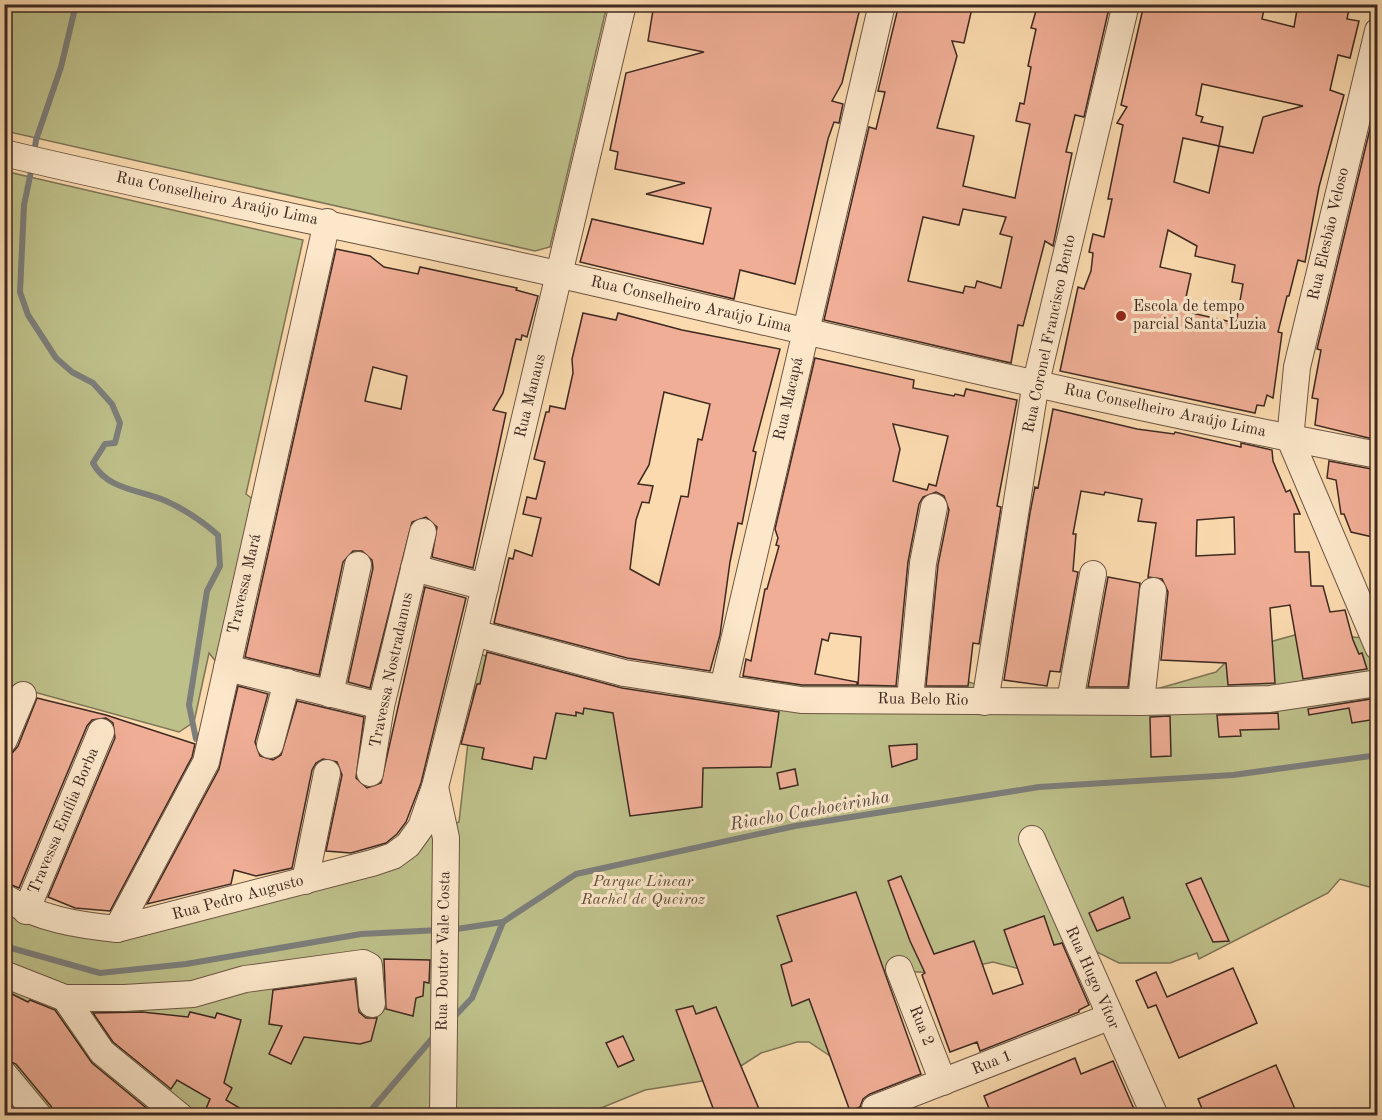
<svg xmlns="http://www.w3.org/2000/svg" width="1382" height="1120" font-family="'Old Standard TT',serif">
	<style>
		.green { fill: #bec08a; stroke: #7e7456; stroke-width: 1.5 }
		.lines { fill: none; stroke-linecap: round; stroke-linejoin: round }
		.stream { stroke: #7c7e7b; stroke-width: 6 }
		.building { fill: #f0ae96; stroke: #3e2921; stroke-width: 1.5; fill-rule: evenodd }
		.minor-casing { stroke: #6d5544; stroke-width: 28 }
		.minor { stroke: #fce7ca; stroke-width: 26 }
		.poi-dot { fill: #8f2418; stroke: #fce7ca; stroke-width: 2 }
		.labels { text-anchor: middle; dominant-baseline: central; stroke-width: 6; stroke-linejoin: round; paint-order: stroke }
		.street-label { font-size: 16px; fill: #3e2921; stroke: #fce7ca }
		.poi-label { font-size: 16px; fill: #3e2921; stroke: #fce7ca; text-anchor: start }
		.park-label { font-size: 16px; font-style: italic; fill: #5e4f3b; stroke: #fce7ca }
		.water-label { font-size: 18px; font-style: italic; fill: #584c46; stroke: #fce7ca }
	</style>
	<rect width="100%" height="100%" fill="#fadaae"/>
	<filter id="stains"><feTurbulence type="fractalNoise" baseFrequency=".00333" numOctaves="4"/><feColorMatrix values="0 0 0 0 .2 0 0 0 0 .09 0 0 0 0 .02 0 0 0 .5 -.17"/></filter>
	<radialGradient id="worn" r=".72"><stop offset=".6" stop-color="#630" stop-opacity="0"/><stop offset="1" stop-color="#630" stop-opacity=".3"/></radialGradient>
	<g class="green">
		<polygon points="4,5 5,4 607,5 550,247 535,251 5,131"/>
		<polygon points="4,171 303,240 246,494 254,500 217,663 209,653 194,722 179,732 5,684"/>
		<polygon points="1302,633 1365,638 1377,636 1377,889 1340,879 1328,893 1199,959 1197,953 1170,963 1119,963 1075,941 1020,969 993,962 943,973 868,970 830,1056 809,1042 797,1042 761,1053 730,1073 715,1079 645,1090 584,1115 25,1115 5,1093 4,893 85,916 133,915 380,852 459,822 478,654 643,695 738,699 768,686 776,679 824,677 863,684 928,689 965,681 997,690 1146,692 1216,672 1237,651"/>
	</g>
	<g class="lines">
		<g class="stream">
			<polyline points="34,154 36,140 61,67 76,4"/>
			<path d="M32 167 24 205 20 292 28 315 56 358 72 372 93 383 112 404 120 423 115 443 105 444 93 463C107 490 141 490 166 501 186 510 202 521 218 535L220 566 207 591 189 705 196 739"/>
			<polyline points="450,930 503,922"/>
			<polyline points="4,946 100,973 186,964 361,934 440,930"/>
			<polyline points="452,1019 472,998 503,922 576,874 795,826 1039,787 1233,775 1378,755"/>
			<polyline points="366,1116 436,1034"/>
		</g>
	</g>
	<g class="building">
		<polygon points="654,4 861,4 842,83 832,101 843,104 839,123 834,122 828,139 795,284 740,270 734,299 580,262 592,219 703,244 711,208 646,194 685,183 615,169 618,152 610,150 626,73 704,52 648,41"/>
		<path d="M899 4H973L964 43 952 41 957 56 937 128 974 136 963 186 1015 198 1030 124 1016 121 1020 103 1024 104 1031 67 1028 66 1036 29 1031 28 1038 4H1110L1084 117 1075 115 1066 152 1072 153 1053 246 1045 241 1023 326 1018 325 1011 363 824 320 869 127 876 129 885 92 878 91ZM963 209 1006 217 1000 234 1012 237 1001 288 977 281 975 288 965 286 963 293 908 281 923 217 959 225Z"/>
		<path d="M1144 4H1265L1262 19 1294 27 1298 4H1350L1347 19 1359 21 1350 58 1338 55 1330 90 1344 95 1319 187 1305 262 1298 260 1289 296H1287L1278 332 1282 333 1273 398 1267 395 1264 406 1257 405 1255 413 1060 371 1078 287 1084 289 1091 271 1093 253 1089 252 1093 234 1104 237 1112 199H1108L1123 125 1117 123 1127 107 1121 105ZM1202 84 1303 106 1263 117 1253 153 1219 146 1209 193 1174 182 1183 138 1219 146 1223 127 1201 122 1203 117 1196 115ZM1168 230 1197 246 1195 256 1235 265 1232 282 1243 284 1236 323 1183 311 1191 274 1160 267Z"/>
		<polygon points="1375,108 1377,108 1377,440 1315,425 1318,399 1312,398 1321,350 1317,349"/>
		<path d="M336 249 370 256 384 267 418 274 420 267 517 288 516 290 538 296 527 337 522 335 521 340 516 339 503 393 493 410 506 413 473 568 432 557 437 527 426 517 412 522 370 688 348 682 373 568 372 560 362 551H353L343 562 319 675 245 657ZM373 367 407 376 401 409 365 401Z"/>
		<path d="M583 313 616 320 618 313 682 330 780 349 753 451 756 452 742 524 738 523 730 562 720 635 710 671 627 658 494 623 509 558 513 559 515 550 532 556 541 518 523 514 527 497 536 499 545 462 534 459 546 412H549L550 406 565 409 573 373 572 359ZM664 392 710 404 702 440 698 439 688 497 681 496 659 585 630 569 636 520 642 502 649 503 653 486 638 484 649 465Z"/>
		<path d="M815 358 914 380 913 388 954 396 955 394 964 396 966 389 1017 400 997 506 1001 507 979 644 973 643 968 686H926L938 565 949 510 944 496 936 492 923 497 919 504 908 562 896 686 858 685 861 637 830 633 828 641 822 639 815 674 857 682V685H802L743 676 746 659 751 661 765 589H767L779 546 776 545 778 538 775 529ZM893 424 948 436 936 486 929 484 927 490 893 481 900 449Z"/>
		<path d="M1053 409 1137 429 1174 434 1175 432 1241 447V443L1272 450 1273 461 1286 492 1290 490 1300 514H1294L1295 552H1309L1311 586H1323L1330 612 1345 610 1353 640 1359 654 1362 653 1367 669 1303 679 1290 605 1270 608 1275 683 1228 685 1226 663 1161 660 1168 592 1162 579 1148 577 1156 523 1138 521 1142 499 1105 492 1104 495 1081 491 1073 534H1076L1073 571 1078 572 1060 672 1050 671 1047 686 1004 680 1030 513 1035 487 1038 488ZM1234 517 1235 554 1196 556 1197 520Z"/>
		<polygon points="1329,461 1377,470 1372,503 1377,504 1377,538 1351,532 1344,514 1341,514 1336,480 1327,478"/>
		<polygon points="1108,577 1140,583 1128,687 1088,687"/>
		<polygon points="425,587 466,598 421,783 406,822 397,834 386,843 351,853 326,851 342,775 337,762 323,759 316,763 312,770 292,868 256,876 234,870 231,884 147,904 219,769 238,686 268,694 255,742 260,756 273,760 281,755 297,701 364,717 356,778 367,788 381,783"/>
		<polygon points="487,652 622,688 779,712 771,767 703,768 702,807 630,816 613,713 584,708 583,714 576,712 576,716 556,713 546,759 534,757 532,769 482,759 484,748 461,744 477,684 480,684"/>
		<polygon points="37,698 106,715 195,744 192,757 110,911 75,908 48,897 115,738 113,723 106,718 92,720 87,726 19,888 4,882 4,755 13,752 18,746"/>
		<polygon points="1377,698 1377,704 1374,705 1377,719 1352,723 1349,708 1309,715 1308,709"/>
		<polygon points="1278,713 1279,729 1240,730 1241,736 1219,737 1217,715"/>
		<polygon points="1170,716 1171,756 1151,757 1150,717"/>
		<polygon points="917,744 917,759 892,767 889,746"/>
		<polygon points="795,769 798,785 780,789 777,773"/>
		<polygon points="901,876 934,954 974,941 993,994 1023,984 1004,930 1044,916 1054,945 1062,943 1089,1005 1079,1010 1079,1012 980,1051 977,1042 950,1052 922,975 925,973 910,941 888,881"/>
		<polygon points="1201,878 1229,941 1213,942 1186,884"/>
		<polygon points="856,892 921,1074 870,1094 863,1099 860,1107 850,1111 809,999 792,1006 781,965 792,961 777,916"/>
		<polygon points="1123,897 1130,918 1097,931 1089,913"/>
		<polygon points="384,959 430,960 429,983 424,982 423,996 416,998 413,1016 386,1009"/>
		<polygon points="1233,968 1257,1023 1179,1058 1156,1005 1148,1008 1136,981 1156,972 1167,997"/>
		<polygon points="355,979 359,1012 366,1018 377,1018 371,1041 360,1044 304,1037 291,1064 269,1054 282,1026 269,1024 273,990"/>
		<polygon points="4,990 28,1002 30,1000 55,1010 92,1063 156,1116 54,1116 51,1106 16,1064 4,1059"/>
		<polygon points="693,1006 696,1014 716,1007 762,1116 716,1116 676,1010"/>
		<polygon points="142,1012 188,1017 190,1012 215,1018 217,1013 241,1020 224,1083 232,1088 226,1100 253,1116 203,1116 210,1099 177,1080 171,1089 113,1042 93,1013"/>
		<polygon points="623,1036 634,1060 618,1067 606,1043"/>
		<polygon points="1075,1058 1081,1074 1113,1061 1137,1116 992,1116 984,1096"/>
		<polygon points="1276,1065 1298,1116 1205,1116 1198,1099"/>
	</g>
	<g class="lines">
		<g class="minor-casing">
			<g id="minor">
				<polyline points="1378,31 1297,367 1290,439 1378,647"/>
				<path d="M4 153C188 197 373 232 557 274 830 336 1102 403 1378 455"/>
				<polyline points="414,568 485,587"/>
				<polyline points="474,633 624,673 801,700 1141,702 1270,699 1378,683"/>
				<polyline points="227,668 381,706"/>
				<polyline points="723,688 882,4"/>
				<polyline points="330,694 358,565"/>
				<polyline points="910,699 923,563 934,507"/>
				<polyline points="1070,701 1093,574"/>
				<polyline points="985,702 1036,382 1126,4"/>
				<polyline points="1141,702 1153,591"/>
				<polyline points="4,740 23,695"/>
				<polyline points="270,745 287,682"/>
				<polyline points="370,773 381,706 423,532"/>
				<polyline points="435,787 446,838 443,1116"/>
				<polyline points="1032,839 1155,1116"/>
				<polyline points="305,881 327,773"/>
				<path d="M4 897C39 919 77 925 117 929L372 863 393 856 408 845 421 827 435 787 474 633 623 4"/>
				<polyline points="26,911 101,732"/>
				<polyline points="117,929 206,762 327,222"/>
				<polyline points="899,969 943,1082"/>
				<polyline points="4,974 65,998 124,998 193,994 245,979 363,963 369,966 372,1004"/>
				<polyline points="65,998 102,1052 180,1116"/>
				<polyline points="4,1074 39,1116"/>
				<polyline points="875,1108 1109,1017"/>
			</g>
		</g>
		<use href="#minor" class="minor"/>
	</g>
	<circle class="poi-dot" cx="1121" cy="316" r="6"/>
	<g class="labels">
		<g class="street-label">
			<text transform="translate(217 199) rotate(12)">Rua Conselheiro Araújo Lima</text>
			<text transform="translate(1329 234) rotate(-77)">Rua Elesbão Veloso</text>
			<text transform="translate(691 305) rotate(13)">Rua Conselheiro Araújo Lima</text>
			<text transform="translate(1050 334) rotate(-78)">Rua Coronel Francisco Bento</text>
			<text transform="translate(531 396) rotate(-76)">Rua Manaus</text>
			<text transform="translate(789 399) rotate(-77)">Rua Macapá</text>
			<text transform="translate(1165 411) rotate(12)">Rua Conselheiro Araújo Lima</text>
			<text transform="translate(245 584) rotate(-77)">Travessa Mará</text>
			<text transform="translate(392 670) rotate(-78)">Travessa Nostradamus</text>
			<text transform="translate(923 700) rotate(1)">Rua Belo Rio</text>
			<text transform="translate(64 821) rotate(-67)">Travessa Emília Borba</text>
			<text transform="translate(238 898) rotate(-15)">Rua Pedro Augusto</text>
			<text transform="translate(444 951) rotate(-89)">Rua Doutor Vale Costa</text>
			<text transform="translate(1092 978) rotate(66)">Rua Hugo Vítor</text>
			<text transform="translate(921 1026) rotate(68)">Rua 2</text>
			<text transform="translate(992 1063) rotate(-22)">Rua 1</text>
		</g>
		<g class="poi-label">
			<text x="1133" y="307">Escola de tempo<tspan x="1133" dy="18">parcial Santa Luzia</tspan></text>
		</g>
		<g class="park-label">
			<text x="643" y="882">Parque Linear<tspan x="643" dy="18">Rachel de Queiroz</tspan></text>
		</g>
		<g class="water-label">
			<text transform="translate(810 811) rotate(-10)">Riacho Cachoeirinha</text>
		</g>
	</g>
	<rect width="1382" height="1120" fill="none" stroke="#fadaae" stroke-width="24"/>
	<rect x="6" y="6" width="1370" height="1108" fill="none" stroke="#3e2921" stroke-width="3"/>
	<rect x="12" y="12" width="1358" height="1096" fill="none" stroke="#3e2921" stroke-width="1.5"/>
	<rect width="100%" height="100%" filter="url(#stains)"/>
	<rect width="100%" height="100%" fill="url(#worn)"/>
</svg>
